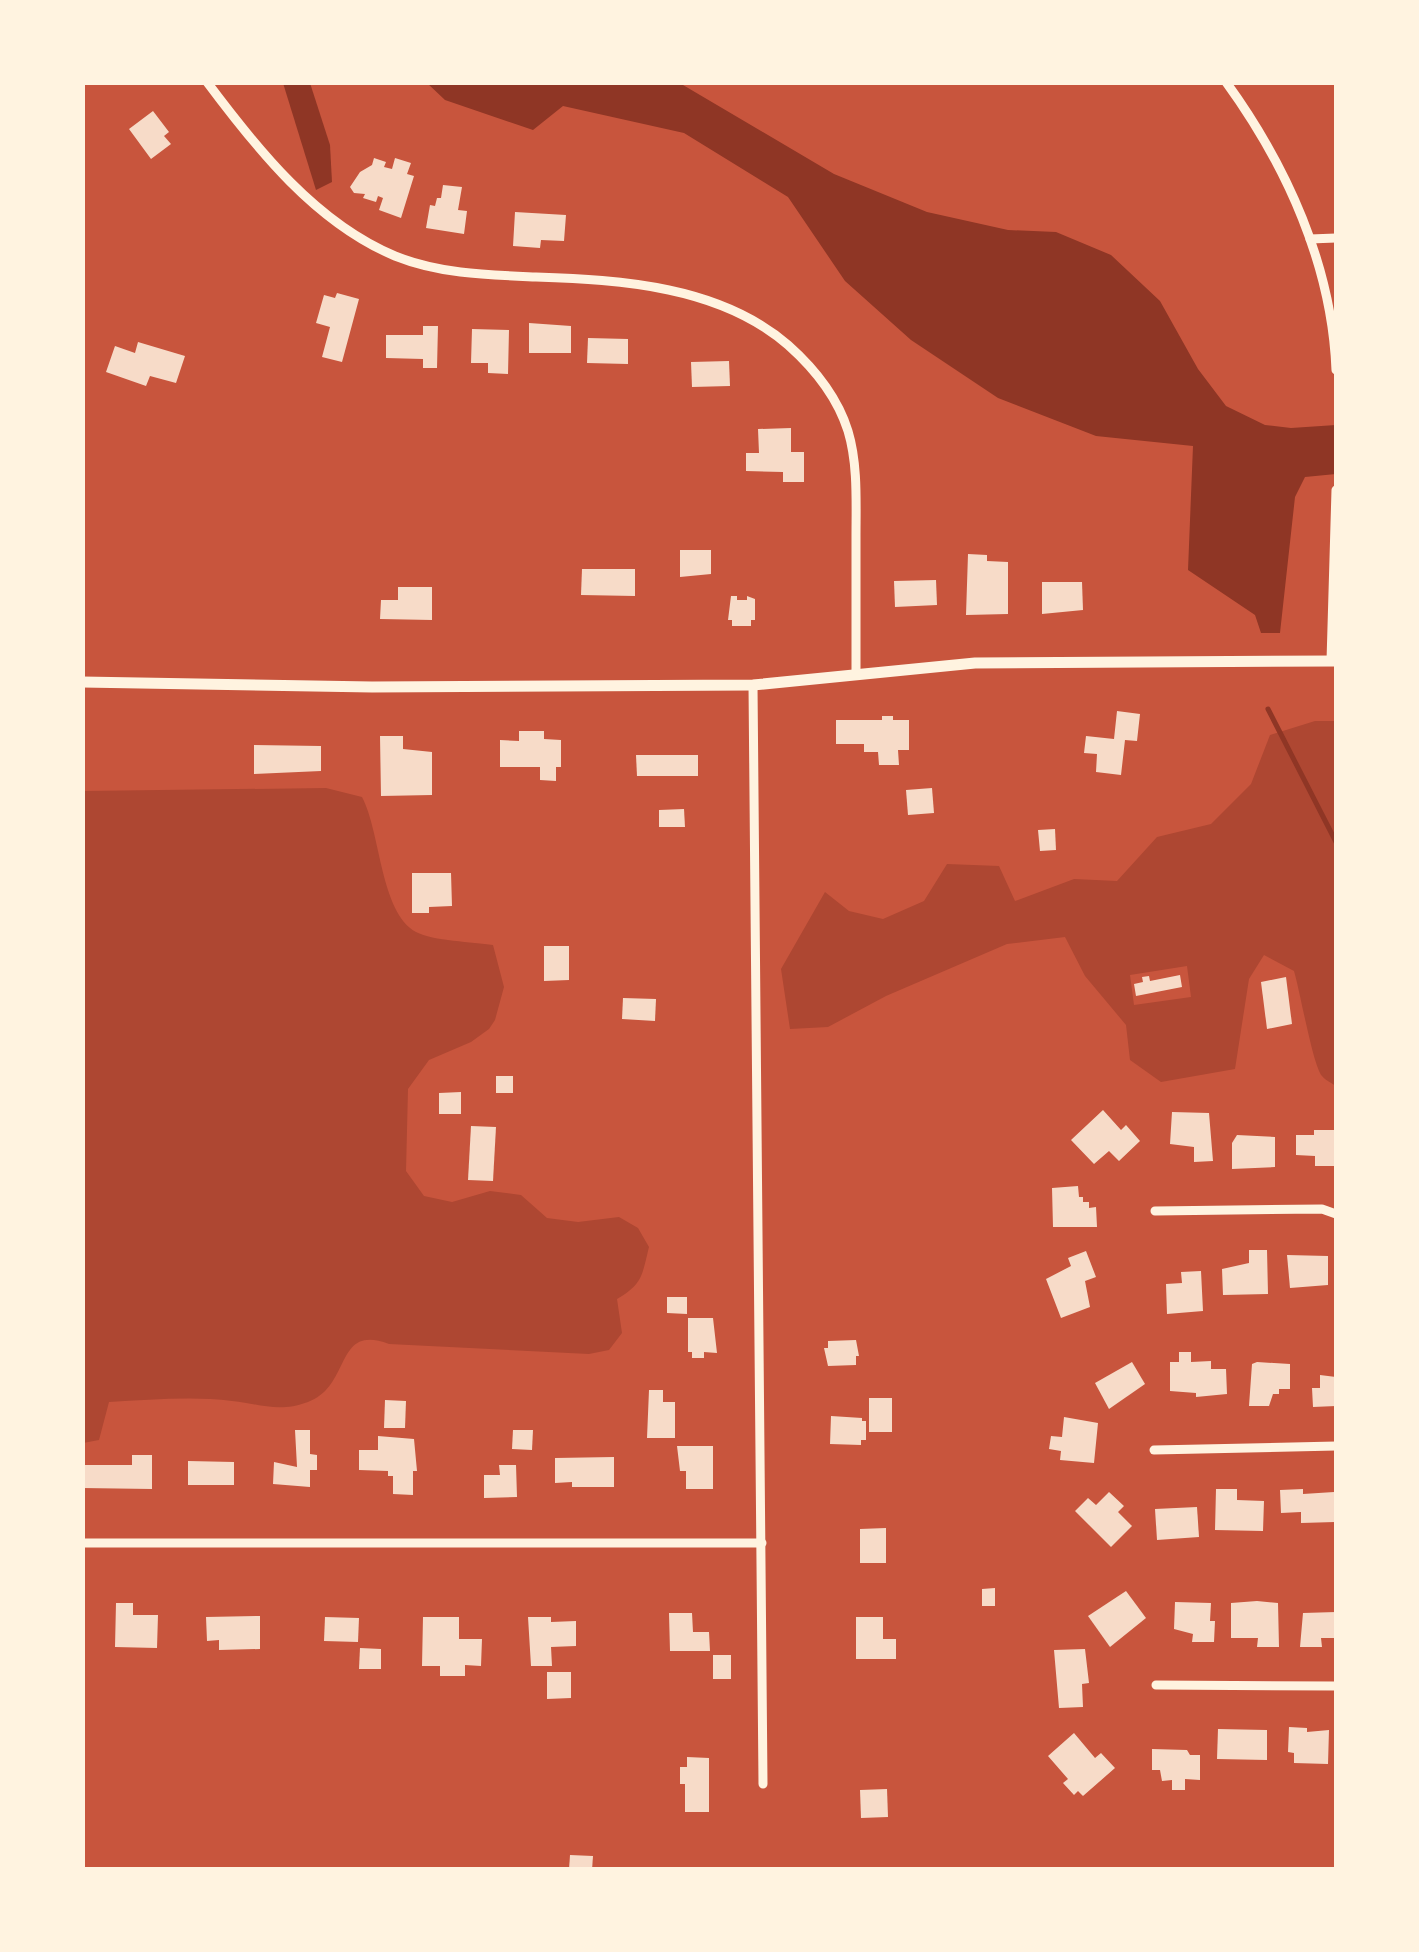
<svg xmlns="http://www.w3.org/2000/svg" width="1419" height="1952" font-family="'Roboto Condensed',sans-serif">
	<style>
		.green { fill: #ae4732; fill-rule: evenodd }
		.water { fill: #8f3625 }
		.lines { fill: none; stroke-linecap: round; stroke-linejoin: round }
		.stream { stroke: #8f3625; stroke-width: 5 }
		.building { fill: #f7dbc8 }
		.minor { stroke: #fff3e0; stroke-width: 9 }
		.tertiary { stroke: #fff3e0; stroke-width: 11 }
	</style>
	<rect width="100%" height="100%" fill="#c8553d"/>
	<g class="green">
		<path d="M1315 721H1336V1086C1332 1083 1326 1081 1322 1076 1313 1066 1300 991 1294 971L1264 955 1249 979 1235 1069 1161 1082 1130 1060 1126 1025 1085 976 1065 937 1007 944 886 996 828 1027 790 1029 781 969 825 892 849 911 883 919 924 901 947 864 999 866 1015 901 1074 879 1117 881 1157 837 1211 824 1251 784 1270 735ZM1187 966 1191 997 1134 1005 1130 975Z"/>
		<path d="M326 788 362 797C381 833 380 912 416 932 433 941 473 942 493 945L504 987 495 1020 489 1029 471 1042 429 1060 408 1089 406 1171 424 1196 452 1202 490 1191 521 1195 547 1218 578 1222 619 1217 638 1228 649 1247C642 1275 643 1284 617 1299L622 1333 609 1350 589 1354 389 1344C334 1323 352 1386 308 1402 278 1413 261 1404 232 1401 192 1396 150 1400 109 1402L99 1440 83 1443V791Z"/>
	</g>
	<g class="water">
		<polygon points="283,83 310,83 330,145 332,182 316,190"/>
		<polygon points="427,83 675,82 683,85 834,174 927,212 1008,230 1056,232 1111,255 1160,301 1198,369 1226,406 1265,425 1291,428 1336,425 1336,474 1305,477 1295,497 1280,633 1261,633 1255,615 1188,570 1193,446 1096,436 998,398 911,340 845,281 788,197 684,133 563,106 533,130 445,100"/>
	</g>
	<g class="lines">
		<polyline class="stream" points="1268,709 1336,842"/>
	</g>
	<g class="building">
		<polygon points="153,111 169,132 164,136 171,144 151,159 129,129"/>
		<polygon points="374,158 386,162 384,167 392,169 395,158 411,163 407,174 414,176 401,218 379,210 383,198 378,196 376,202 363,198 365,194 354,193 350,187 360,172 372,165"/>
		<polygon points="443,185 462,187 458,210 467,211 464,234 426,228 430,205 435,206 437,198 441,198"/>
		<polygon points="515,212 566,215 564,241 541,240 540,248 513,246"/>
		<polygon points="337,293 359,299 342,362 322,357 330,327 316,323 324,295 335,298"/>
		<polygon points="529,323 571,326 571,353 529,353"/>
		<polygon points="423,326 438,326 437,368 423,368 423,359 386,358 386,335 423,335"/>
		<polygon points="472,329 509,330 508,374 488,373 488,363 471,363"/>
		<polygon points="588,338 628,339 628,364 587,363"/>
		<polygon points="138,342 185,356 176,383 150,376 146,386 106,372 115,346 135,353"/>
		<polygon points="729,361 730,386 692,387 691,362"/>
		<polygon points="791,428 791,452 804,452 804,482 783,482 783,472 746,471 746,453 759,453 758,429"/>
		<polygon points="680,550 711,550 711,574 680,577"/>
		<polygon points="968,554 987,555 987,561 1008,562 1008,614 966,615"/>
		<polygon points="582,569 635,569 635,596 581,595"/>
		<polygon points="936,580 937,605 895,607 894,581"/>
		<polygon points="1042,582 1082,582 1083,610 1042,614"/>
		<polygon points="398,587 432,587 432,620 380,619 381,600 398,600"/>
		<polygon points="731,596 737,596 737,600 747,600 747,596 755,599 755,620 751,620 751,626 732,626 732,620 728,620"/>
		<polygon points="1117,711 1140,714 1137,741 1125,740 1121,775 1096,772 1097,754 1084,753 1086,736 1114,739"/>
		<polygon points="882,716 893,716 893,720 909,720 909,750 898,750 899,765 879,765 878,752 864,752 864,744 836,744 836,720 882,720"/>
		<polygon points="519,731 544,731 544,739 561,740 561,767 556,767 556,781 540,780 540,767 500,767 500,740 519,741"/>
		<polygon points="380,736 403,736 403,749 432,752 432,795 381,796"/>
		<polygon points="254,745 321,746 321,771 254,774"/>
		<polygon points="636,755 698,755 698,776 637,776"/>
		<polygon points="932,788 934,813 908,815 906,790"/>
		<polygon points="684,809 685,827 659,827 659,810"/>
		<polygon points="1055,829 1056,850 1040,851 1038,830"/>
		<polygon points="412,873 451,873 452,906 429,907 429,913 412,913"/>
		<polygon points="544,946 569,946 569,980 544,981"/>
		<polygon points="1180,975 1182,987 1136,996 1134,984 1143,982 1142,977 1149,976 1150,981"/>
		<polygon points="1286,977 1292,1024 1267,1029 1261,982"/>
		<polygon points="623,998 656,999 655,1021 622,1019"/>
		<rect x="496" y="1076" width="17" height="17"/>
		<polygon points="461,1092 461,1114 439,1114 439,1093"/>
		<polygon points="1103,1110 1121,1130 1126,1125 1140,1141 1119,1161 1109,1151 1094,1164 1071,1140"/>
		<polygon points="1172,1112 1209,1113 1213,1161 1194,1162 1194,1147 1170,1144"/>
		<polygon points="471,1126 496,1127 493,1181 468,1180"/>
		<polygon points="1314,1130 1336,1130 1336,1166 1315,1166 1315,1156 1296,1155 1296,1135 1314,1135"/>
		<polygon points="1237,1135 1275,1137 1275,1167 1232,1169 1232,1143"/>
		<polygon points="1078,1186 1079,1197 1083,1197 1083,1202 1089,1202 1089,1208 1096,1207 1097,1227 1053,1227 1052,1188"/>
		<polygon points="1249,1250 1267,1250 1268,1294 1223,1295 1222,1269 1249,1263"/>
		<polygon points="1086,1251 1096,1277 1085,1281 1090,1307 1061,1318 1046,1279 1071,1266 1068,1258"/>
		<polygon points="1287,1255 1328,1256 1328,1285 1290,1288"/>
		<polygon points="1201,1271 1203,1311 1167,1314 1166,1284 1182,1283 1181,1272"/>
		<polygon points="667,1297 687,1297 687,1314 667,1313"/>
		<polygon points="688,1318 713,1318 717,1353 704,1352 704,1358 692,1358 692,1352 688,1352"/>
		<polygon points="856,1340 859,1356 856,1356 856,1365 828,1366 824,1348 828,1348 828,1341"/>
		<polygon points="1179,1352 1191,1352 1191,1362 1211,1361 1211,1369 1226,1369 1227,1394 1196,1397 1196,1393 1170,1391 1170,1362 1179,1362"/>
		<polygon points="1132,1362 1145,1384 1109,1409 1095,1383"/>
		<polygon points="1257,1362 1290,1364 1290,1389 1279,1389 1279,1394 1273,1394 1269,1406 1249,1406 1252,1364"/>
		<polygon points="1320,1375 1336,1377 1336,1406 1313,1407 1312,1388 1320,1388"/>
		<polygon points="649,1390 663,1390 663,1402 675,1402 675,1438 647,1438"/>
		<rect x="869" y="1398" width="23" height="34"/>
		<polygon points="385,1400 406,1401 405,1428 384,1428"/>
		<polygon points="831,1416 862,1418 862,1421 866,1421 866,1440 861,1440 861,1445 830,1444"/>
		<polygon points="1064,1417 1098,1423 1094,1463 1060,1460 1061,1451 1049,1449 1051,1436 1062,1437"/>
		<polygon points="295,1430 310,1430 310,1454 317,1455 317,1470 310,1470 310,1487 273,1484 274,1462 297,1467"/>
		<polygon points="513,1430 533,1430 532,1450 512,1449"/>
		<polygon points="378,1436 414,1439 417,1471 413,1471 413,1495 393,1494 393,1476 388,1476 388,1471 359,1470 359,1450 378,1450"/>
		<polygon points="677,1446 713,1446 713,1489 686,1489 686,1471 680,1471"/>
		<polygon points="132,1455 152,1455 152,1489 82,1488 82,1465 132,1465"/>
		<polygon points="614,1457 614,1487 572,1487 572,1482 555,1483 555,1458"/>
		<polygon points="188,1461 234,1462 234,1485 188,1485"/>
		<polygon points="499,1465 516,1465 517,1497 484,1498 484,1475 500,1475"/>
		<polygon points="1216,1489 1237,1489 1237,1500 1264,1501 1263,1531 1215,1530"/>
		<polygon points="1303,1489 1303,1494 1334,1492 1335,1522 1301,1523 1301,1512 1281,1513 1280,1490"/>
		<polygon points="1109,1492 1124,1506 1118,1512 1132,1526 1111,1547 1075,1511 1088,1498 1096,1505"/>
		<polygon points="1197,1507 1199,1537 1157,1540 1155,1509"/>
		<polygon points="886,1528 886,1563 860,1563 860,1529"/>
		<polygon points="995,1588 995,1606 982,1606 982,1589"/>
		<polygon points="1126,1591 1146,1618 1110,1647 1088,1616"/>
		<polygon points="1257,1601 1278,1603 1279,1647 1257,1647 1258,1638 1231,1638 1231,1603"/>
		<polygon points="1175,1602 1211,1603 1210,1621 1215,1621 1214,1642 1192,1642 1193,1634 1174,1629"/>
		<polygon points="116,1603 133,1603 133,1615 158,1615 157,1648 115,1647"/>
		<polygon points="1336,1612 1336,1638 1321,1638 1322,1647 1300,1647 1303,1613"/>
		<polygon points="669,1613 692,1613 693,1632 709,1632 710,1651 670,1651"/>
		<polygon points="260,1616 260,1649 219,1650 219,1640 207,1641 206,1617"/>
		<polygon points="325,1617 359,1618 358,1642 324,1641"/>
		<polygon points="423,1617 459,1617 459,1639 482,1639 481,1666 465,1665 465,1676 440,1676 440,1666 422,1666"/>
		<polygon points="528,1617 551,1617 551,1622 576,1621 576,1646 551,1647 552,1666 531,1666"/>
		<polygon points="856,1617 883,1617 883,1639 896,1639 896,1659 856,1659"/>
		<polygon points="360,1648 381,1649 381,1669 359,1669"/>
		<polygon points="1085,1649 1089,1683 1082,1684 1083,1707 1059,1708 1054,1650"/>
		<rect x="713" y="1655" width="18" height="24"/>
		<polygon points="547,1672 571,1672 571,1698 547,1699"/>
		<polygon points="1289,1727 1307,1728 1307,1732 1329,1730 1328,1764 1294,1763 1294,1753 1288,1752"/>
		<polygon points="1218,1729 1267,1730 1267,1760 1217,1759"/>
		<polygon points="1074,1733 1095,1758 1101,1753 1115,1768 1083,1796 1078,1791 1074,1795 1063,1783 1068,1779 1048,1756"/>
		<polygon points="1152,1749 1187,1750 1190,1755 1200,1755 1200,1780 1185,1779 1185,1790 1172,1790 1172,1780 1162,1781 1160,1770 1152,1770"/>
		<polygon points="687,1757 709,1758 709,1812 685,1812 685,1784 680,1784 680,1767 687,1767"/>
		<polygon points="887,1789 888,1817 861,1818 860,1790"/>
		<polygon points="570,1855 593,1856 592,1870 569,1870"/>
	</g>
	<g class="lines">
		<g class="minor">
			<path d="M207 82C257 149 316 223 395 256 440 274 488 275 536 277 622 280 720 286 788 345 815 369 837 396 848 431 858 464 856 502 856 537 856 582 856 628 856 673"/>
			<path d="M1226 82C1287 166 1332 266 1336 370"/>
			<polyline points="1310,239 1336,238"/>
			<polyline points="1331,661 1336,490"/>
			<polyline points="753,685 763,1784"/>
			<polyline points="1155,1211 1322,1209 1336,1214"/>
			<polyline points="1154,1450 1336,1446"/>
			<polyline points="82,1543 762,1543"/>
			<polyline points="1156,1685 1336,1686"/>
		</g>
		<polyline class="tertiary" points="82,682 372,687 753,685 975,663 1336,661"/>
	</g>
	<rect width="1419" height="1952" fill="none" stroke="#fff3e0" stroke-width="170"/>
</svg>
